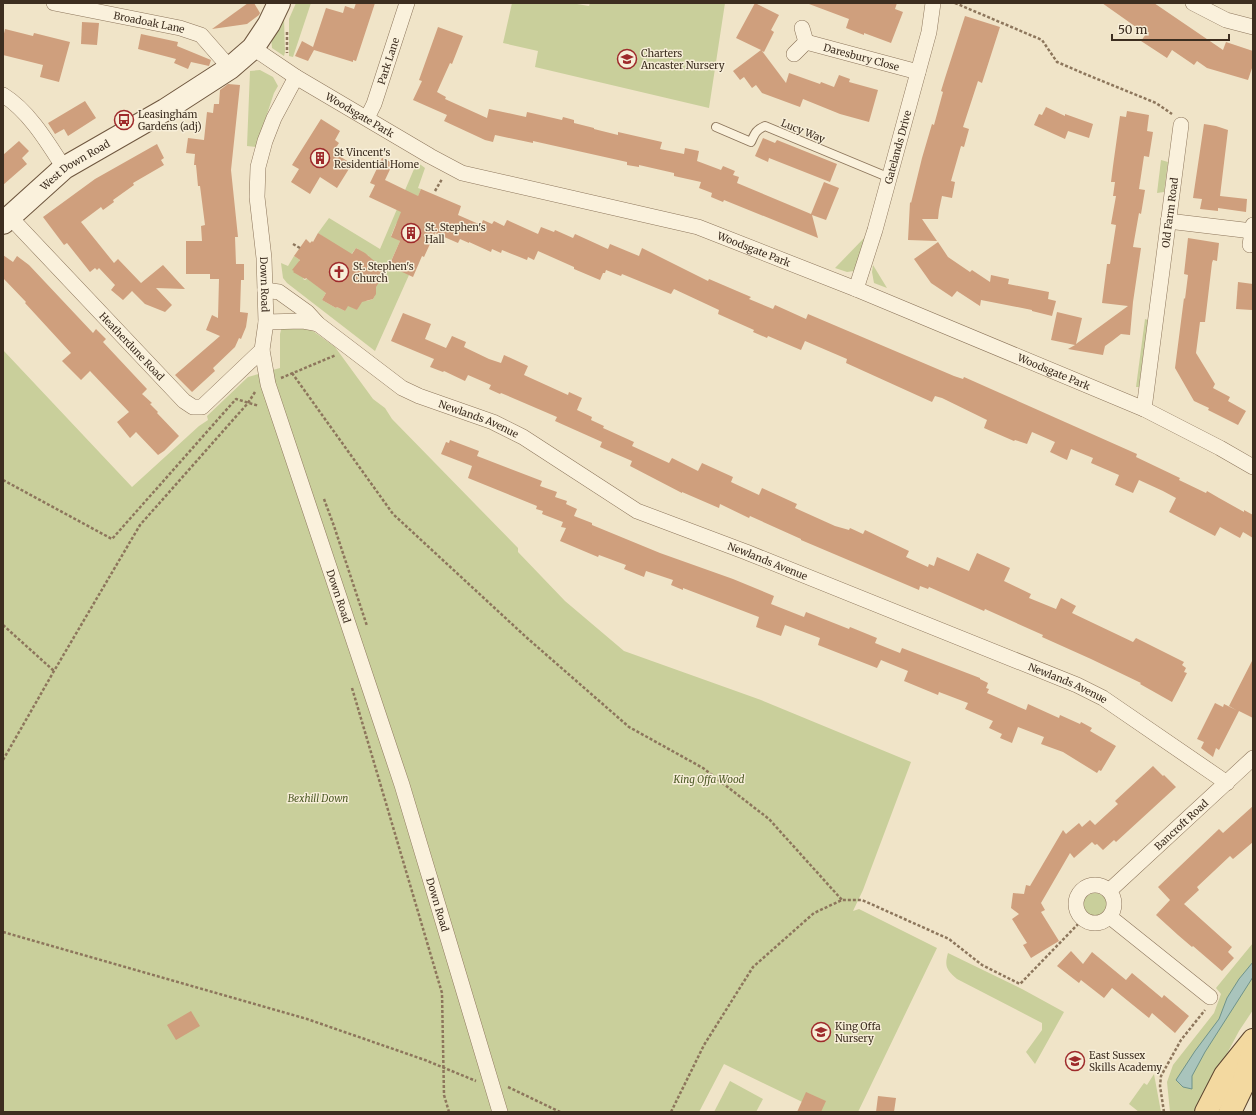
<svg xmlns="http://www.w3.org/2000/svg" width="1256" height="1115" font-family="Merriweather,serif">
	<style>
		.green { fill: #c9cf9b }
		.water { fill: #a9c4bc; stroke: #6f938a }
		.building { fill: #cf9f7d }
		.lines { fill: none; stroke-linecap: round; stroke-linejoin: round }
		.lane-casing { stroke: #8d765c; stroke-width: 10 }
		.street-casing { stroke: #8d765c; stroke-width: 16 }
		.secondary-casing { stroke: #6f573f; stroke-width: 24 }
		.primary-casing { stroke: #5b4430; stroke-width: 24 }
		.path { stroke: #8d765c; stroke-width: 2.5; stroke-dasharray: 3 2; stroke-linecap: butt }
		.lane { stroke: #faf1dc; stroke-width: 8 }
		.street { stroke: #faf1dc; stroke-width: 15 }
		.secondary { stroke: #faf1dc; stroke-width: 22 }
		.primary { stroke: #f3d9a0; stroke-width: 22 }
		.labels { text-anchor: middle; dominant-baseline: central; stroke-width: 3; stroke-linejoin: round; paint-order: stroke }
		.street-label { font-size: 10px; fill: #3d2e20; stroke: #f7eed8 }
		.poi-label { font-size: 10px; fill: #3d2e20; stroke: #f7eed8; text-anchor: start }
		.park-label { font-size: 10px; font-style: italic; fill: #4d5a26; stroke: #f7eed8 }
	</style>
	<rect width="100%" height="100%" fill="#f0e4c8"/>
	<g class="green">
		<polygon points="286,3 291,3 284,18 285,52 284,56 272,48 271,37"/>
		<polygon points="296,3 311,3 293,57 289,56 289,19"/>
		<polygon points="512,3 571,3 589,6 590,3 725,3 709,108 535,67 538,51 503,43"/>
		<polygon points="260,70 273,77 278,86 274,93 256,147 247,146 250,71"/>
		<polygon points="1161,160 1168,162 1164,192 1157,193"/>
		<path d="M417 162 425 168 418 188 421 189 414 206 396 224 391 236 400 241 391 261 409 275 375 351 287 283 283 278 281 263 288 266 294 256 300 260 299 261 304 278 303 279 305 280 308 278 317 285V286L327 291 322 300 336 308 337 307 345 311 347 304 357 310 362 300 367 301 373 299C378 291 375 286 370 278L378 283 385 270 369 259V256L357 251 358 249 356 248 350 256 318 233 329 218 380 249Z"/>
		<polygon points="866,236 854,271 847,272 835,268"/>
		<polygon points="873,265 887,288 874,283 872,272"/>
		<polygon points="1145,319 1148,320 1139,387 1136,387"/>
		<polygon points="282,326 303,326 313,331 335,347 373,399 385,408 392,419 518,548 518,552 565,601 624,651 761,700 911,762 863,890 853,911 859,909 937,948 858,1112 823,1112 724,1064 699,1112 3,1112 3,350 132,487 199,426 208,420 207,416 248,377 280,368 280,334"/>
		<circle cx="1095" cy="905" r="12"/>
		<polygon points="1253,943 1253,1010 1239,1031 1196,1112 1170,1112 1167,1082 1173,1065 1214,1013 1221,994 1216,988"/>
		<path d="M948 953 1022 989 1064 1012 1035 1064 1026 1052 1042 1030V1023L957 979C947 970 944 967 948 953Z"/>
		<polygon points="1154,1074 1161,1112 1139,1112 1129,1104 1144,1083 1147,1085"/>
		<polygon points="730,1081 763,1099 756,1112 714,1112"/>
	</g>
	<polygon class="water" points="1253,962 1253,977 1205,1052 1192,1076 1192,1089 1183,1087 1176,1080 1195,1051 1219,1019 1227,998 1239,979"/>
	<g class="building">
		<polygon points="248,3 254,3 260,13 259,15 247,24 212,29"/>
		<polygon points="356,3 375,3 356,61 353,60 353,62 314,50 308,61 295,56 302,41 313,47 326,8 343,13 345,6 354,9"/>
		<polygon points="755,3 779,15 771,30 774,32 764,52 762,51 786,83 789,73 820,84 821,82 834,87 839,75 850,79 849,82 878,90 869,122 840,114 803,99 800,107 762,93 756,85 752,88 744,77 740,80 733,71 761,50 736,38"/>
		<polygon points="809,3 897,3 895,9 903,12 891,43 864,33 864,35 846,28 849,19 809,4"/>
		<polygon points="1102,3 1154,3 1223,50 1226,42 1253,51 1253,65 1248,80 1207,68 1197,61 1194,65 1172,50 1167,58 1141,41 1146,34"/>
		<polygon points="965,16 1000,27 982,83 978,81 963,127 969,129 964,147 961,146 951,181 955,182 952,198 942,196 939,210 938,219 922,219 937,241 908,240 910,202 911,203 922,158 932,124 934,125 943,92 941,91 945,78"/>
		<polygon points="82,22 99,23 97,45 81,44"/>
		<polygon points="438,27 463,36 452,64 450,63 437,92 446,97 445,99 487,118 489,109 526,117 527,112 562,120 563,117 574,120 574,123 594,128 594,129 618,135 618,132 662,142 660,149 684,154 685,148 699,151 697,161 721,170 723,166 735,171 733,175 739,177 737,183 811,214 824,182 839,188 826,220 812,215 818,238 724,200 723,202 711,197 712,193 699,188 701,182 674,176 674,173 639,165 639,167 627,165 627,162 533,141 533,143 495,135 493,142 485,140 444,121 447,115 413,100 422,81 419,80"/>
		<polygon points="5,29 33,36 34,33 70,42 59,82 40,77 43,65 3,55 3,38"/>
		<polygon points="141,34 178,42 177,46 211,60 209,66 191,62 188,69 174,63 176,59 138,49"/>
		<polygon points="228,84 240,85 231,170 238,237 235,237 236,264 244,264 244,280 241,280 240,312 248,313 246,327 241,339 239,338 235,347 213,368 215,371 192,392 175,375 220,336 206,330 212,315 218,318 219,279 210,279 210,274 186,274 186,241 202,241 201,226 205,225 200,186 198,186 196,165 194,165 195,154 186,153 188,138 204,140 207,112 213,113 214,104 219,104 220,90"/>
		<polygon points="85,101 96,118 68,136 64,129 55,134 48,123"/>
		<polygon points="1046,107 1065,116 1065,114 1093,124 1089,138 1068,131 1065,139 1034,125 1039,114 1042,115"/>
		<polygon points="1127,111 1149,115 1147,131 1153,132 1149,157 1144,156 1139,189 1145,190 1141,214 1139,213 1133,247 1141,248 1133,302 1130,335 1121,334 1112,341 1105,346 1103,355 1068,349 1075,345 1051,340 1057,312 1082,318 1076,344 1128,306 1102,303 1107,264 1110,264 1116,225 1111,224 1116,196 1113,196 1115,182 1111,182 1113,166 1120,116 1126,117"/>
		<polygon points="321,119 340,131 335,140 339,143 333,152 352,164 337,188 320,177 310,194 291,182 299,169 292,165"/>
		<polygon points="1204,124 1216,126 1228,130 1220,196 1247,199 1246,212 1218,208 1218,211 1200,209 1202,199 1193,198"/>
		<polygon points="763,138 775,143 777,140 837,164 830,182 769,158 768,162 755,156"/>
		<polygon points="19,141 29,151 22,158 27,164 3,185 3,155"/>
		<polygon points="157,144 164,158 161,160 164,165 133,183 134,185 113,200 114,202 103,210 101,207 81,222 114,263 118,259 141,283 163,265 185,289 156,288 172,305 165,312 145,304 132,291 123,300 111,290 115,285 99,268 97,270 95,268 90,272 67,243 64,245 43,217 95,179"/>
		<polygon points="382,158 393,163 385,180 418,196 421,189 461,206 458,215 481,225 483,220 492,224 494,221 504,226 507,220 538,234 541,227 554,232 555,230 573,238 575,234 608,249 610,244 639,256 642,248 708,281 709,279 751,297 749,299 773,309 775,305 806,319 808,314 954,376 963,379 964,377 1137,454 1136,457 1180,478 1179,480 1206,493 1207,491 1219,498 1244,512 1244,510 1253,515 1253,538 1243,532 1240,538 1220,527 1215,536 1169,512 1176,498 1163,491 1139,480 1133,493 1115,485 1119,475 1091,463 1093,458 1071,449 1067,460 1050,452 1055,442 1032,432 1027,444 1015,440 1014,441 984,428 987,420 942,398 935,396 932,402 846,363 847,359 805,341 801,350 768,336 767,338 753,332 754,330 718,314 719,310 674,289 671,294 622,274 621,276 606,270 605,273 603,273 600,280 574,269 574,267 538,251 534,260 528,257 527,260 502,250 501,253 492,249 491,252 469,242 469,243 460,239 458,243 435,233 424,257 422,256 413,277 389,266 400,241 391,237 401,212 369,197 375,185 370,183"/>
		<polygon points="318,233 352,254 356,248 365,253 386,271 376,287 376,294 373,299 362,302 357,310 348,306 345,311 337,307 336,308 322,300 326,293 306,278 305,279 293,272 294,271 292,270 300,260 294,256 306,239 310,243 312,241 313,242"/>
		<polygon points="1188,238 1219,243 1217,261 1213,260 1212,263 1205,322 1200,322 1196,353 1215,384 1213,388 1230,397 1228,401 1246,411 1238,425 1208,410 1209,408 1194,401 1175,368 1184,298 1185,299 1188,275 1184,274"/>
		<polygon points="938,242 948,257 970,272 972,270 990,282 991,275 1009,279 1008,284 1049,292 1048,299 1056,301 1052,316 1032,311 1032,310 981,300 980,306 957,291 952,297 931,283 914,259"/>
		<polygon points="3,255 13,262 17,256 29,265 93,333 96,329 106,339 103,342 147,389 142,394 152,403 150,404 158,412 157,413 179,436 164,451 158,455 136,432 130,438 117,422 129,412 90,371 81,380 62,361 71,353 25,303 26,302 3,278"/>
		<polygon points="1238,282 1253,284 1252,310 1236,309"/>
		<polygon points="403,313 431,324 425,339 446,348 452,336 466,342 464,347 489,359 501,363 504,355 528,366 524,375 568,395 569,392 582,398 577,410 592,417 591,420 604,426 603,428 634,442 632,446 669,463 672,458 698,471 702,463 733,477 731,482 759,495 762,488 797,504 795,508 835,526 849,530 850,528 863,534 865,530 909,551 906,557 928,567 929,564 934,566 937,557 969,571 977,553 1010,568 1004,581 1031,594 1029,598 1056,609 1061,598 1076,606 1072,613 1133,642 1136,638 1184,662 1182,665 1186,668 1184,672 1187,673 1172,702 1140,684 1141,683 1091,659 1042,637 1043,635 985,609 984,611 929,587 928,589 920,586 919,590 801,540 801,539 750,516 749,518 720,504 719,508 682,492 682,493 630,466 632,461 600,447 602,442 555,421 557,417 501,393 500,394 489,389 491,385 468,375 465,381 444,371 443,372 430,367 434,359 391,341"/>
		<polygon points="450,440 479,451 477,456 542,481 540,486 557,492 555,497 567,501 566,504 577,509 574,516 592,523 592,525 660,553 733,579 774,596 771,604 804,617 806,612 849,629 850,627 877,638 875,643 900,653 902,648 980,678 980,679 988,683 986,688 989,689 987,693 1026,710 1028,704 1059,718 1060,715 1080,724 1081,722 1092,728 1090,731 1116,746 1101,771 1099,770 1097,773 1063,752 1041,744 1044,737 1018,727 1012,743 1000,738 1002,734 989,728 993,721 965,709 968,703 939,692 938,695 904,681 908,671 881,660 877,668 818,645 820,638 785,625 781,636 756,627 759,617 683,588 683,590 671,585 673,580 646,571 644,577 624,569 626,565 599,555 598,557 560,541 566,528 561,527 563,522 542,514 543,511 536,509 537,506 468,478 472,466 441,454 446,442 449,443"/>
		<polygon points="1253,659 1253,718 1239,711 1219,750 1216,748 1213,757 1201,748 1204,742 1197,739 1215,703 1223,707 1224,704 1236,710 1229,706"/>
		<polygon points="1153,766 1163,776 1164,775 1176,787 1116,842 1114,840 1103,850 1097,844 1095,845 1092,842 1074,858 1070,853 1041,903 1045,910 1041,912 1059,941 1031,958 1023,945 1027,943 1012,919 1019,914 1011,908 1013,893 1024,894 1026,885 1030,886 1063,830 1066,834 1079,823 1082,827 1090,820 1095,825 1118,804 1115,801"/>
		<polygon points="1253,806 1253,842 1233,859 1230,856 1197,887 1199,890 1184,904 1232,947 1228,952 1234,958 1222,971 1193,946 1192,947 1178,935 1156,915 1170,900 1158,887 1219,829 1223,833"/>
		<polygon points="1071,951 1083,964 1092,952 1126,980 1132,973 1162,998 1164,995 1189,1016 1175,1033 1152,1013 1149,1018 1112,988 1104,998 1081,980 1079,983 1057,966"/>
		<polygon points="191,1011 200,1026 176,1040 167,1025"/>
		<polygon points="806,1092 826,1101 821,1112 797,1112"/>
		<polygon points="878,1096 896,1098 894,1112 876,1112"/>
	</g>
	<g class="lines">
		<g class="lane-casing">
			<path id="lane" d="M716 127 751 142C755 133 756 130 765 126L890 178"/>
		</g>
		<g class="street-casing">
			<g id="street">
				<path id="s1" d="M54 3 180 28 201 35 230 68"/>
				<polyline points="1193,3 1226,20 1253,27"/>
				<path id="s2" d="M802 28 806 42 918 72"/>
				<path id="s3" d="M253 48 296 77 430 156 462 173 698 227 856 289 1144 409 1220 448 1253 467"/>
				<polyline points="794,54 806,42"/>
				<path id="s4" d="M296 77 274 118 265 141 258 167 257 197 264 258 266 322 262 350 268 384 402 785 500 1112"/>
				<path d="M3 95C29 111 48 143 64 168"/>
				<path id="s5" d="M367 118 374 104 407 3"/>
				<path id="s6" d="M9 216 184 401 193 407H202L262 350"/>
				<polyline points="1168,221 1252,231"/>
				<polyline points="1250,245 1253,225"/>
				<path id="s7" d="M856 289 875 230 929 32 933 3"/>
				<path id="s8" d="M265 290 279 292 307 312 318 324 402 388 419 396 493 422 523 437 637 511 746 552 1077 685 1103 698 1227 783"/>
				<polyline points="266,322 302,321 318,324"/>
				<path id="s9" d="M1144 409 1181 125"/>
				<circle cx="1095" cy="904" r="19"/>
				<path id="s10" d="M1109 891 1253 758"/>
				<polyline points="1110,917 1210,997"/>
			</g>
		</g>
		<g class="secondary-casing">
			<g id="secondary">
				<path id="s11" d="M3 223 64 168 165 110 230 68 253 48 269 24 279 3"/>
			</g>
		</g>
		<g class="primary-casing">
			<g id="primary">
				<polyline points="1206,1112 1225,1075 1253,1040"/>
				<polyline points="1230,1112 1242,1087 1253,1051"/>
			</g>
		</g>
		<g class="path">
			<polyline points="955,3 1042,40 1057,62 1085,74 1156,103 1172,114"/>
			<polyline points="287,32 287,53"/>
			<polyline points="435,191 442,179"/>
			<polyline points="293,244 300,248"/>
			<polyline points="292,373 393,514 526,637 629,727 703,768 769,819 842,900"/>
			<polyline points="281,378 336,355"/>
			<polyline points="3,480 112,539 236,399 259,406"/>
			<polyline points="324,499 334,526 367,626"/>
			<polyline points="3,625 54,671"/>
			<polyline points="352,688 442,993 444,1095 449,1112"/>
			<polyline points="3,760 54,671 140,525 248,403 255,392"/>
			<polyline points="3,932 307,1019 425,1060 476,1081"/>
			<polyline points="508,1087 560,1112"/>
			<polyline points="671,1112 704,1045 753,967 814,913 842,900 862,900 949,939 982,965 1020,984 1082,920"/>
			<polyline points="1164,1112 1160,1086 1161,1076 1181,1040 1205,1010"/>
		</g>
		<use href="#lane" class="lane"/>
		<use href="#street" class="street"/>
		<use href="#secondary" class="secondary"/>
		<use href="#primary" class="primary"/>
	</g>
	<defs>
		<g id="school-ring" transform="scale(1)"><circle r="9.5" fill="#f7eed8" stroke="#9e2a2b" stroke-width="1.5"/><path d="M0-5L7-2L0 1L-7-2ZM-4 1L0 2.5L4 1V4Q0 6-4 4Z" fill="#9e2a2b"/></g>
		<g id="bus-ring" transform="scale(1)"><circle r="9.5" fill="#f7eed8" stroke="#9e2a2b" stroke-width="1.5"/><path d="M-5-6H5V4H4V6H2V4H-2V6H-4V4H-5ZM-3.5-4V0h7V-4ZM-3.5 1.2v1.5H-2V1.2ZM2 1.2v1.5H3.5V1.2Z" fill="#9e2a2b"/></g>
		<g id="building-ring" transform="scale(1)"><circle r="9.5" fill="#f7eed8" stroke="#9e2a2b" stroke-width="1.5"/><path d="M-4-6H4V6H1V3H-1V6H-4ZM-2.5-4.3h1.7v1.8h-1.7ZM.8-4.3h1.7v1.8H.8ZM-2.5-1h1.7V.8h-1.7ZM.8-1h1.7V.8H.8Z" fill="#9e2a2b"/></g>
		<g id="church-ring" transform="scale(1)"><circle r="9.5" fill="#f7eed8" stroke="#9e2a2b" stroke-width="1.5"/><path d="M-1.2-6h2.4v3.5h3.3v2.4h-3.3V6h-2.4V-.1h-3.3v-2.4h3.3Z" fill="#9e2a2b"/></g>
	</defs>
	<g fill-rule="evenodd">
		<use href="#school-ring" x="627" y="59"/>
		<use href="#bus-ring" x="124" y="120"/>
		<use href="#building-ring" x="320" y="158"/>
		<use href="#building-ring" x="411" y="233"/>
		<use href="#church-ring" x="339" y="272"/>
		<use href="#school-ring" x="821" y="1032"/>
		<use href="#school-ring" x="1075" y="1061"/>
	</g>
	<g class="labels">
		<g class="street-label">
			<text stroke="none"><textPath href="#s1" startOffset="97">Broadoak Lane</textPath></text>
			<text stroke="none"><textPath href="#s2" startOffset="72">Daresbury Close</textPath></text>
			<text stroke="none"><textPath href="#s5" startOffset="61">Park Lane</textPath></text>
			<text stroke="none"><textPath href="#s3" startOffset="126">Woodsgate Park</textPath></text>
			<text transform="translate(803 131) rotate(22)">Lucy Way</text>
			<text stroke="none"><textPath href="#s7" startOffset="148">Gatelands Drive</textPath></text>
			<text stroke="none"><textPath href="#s11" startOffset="93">West Down Road</textPath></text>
			<text stroke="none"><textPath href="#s9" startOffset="198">Old Farm Road</textPath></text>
			<text stroke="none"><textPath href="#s3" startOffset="546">Woodsgate Park</textPath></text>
			<text stroke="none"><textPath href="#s4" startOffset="216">Down Road</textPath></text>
			<text stroke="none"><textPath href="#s6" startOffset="179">Heatherdune Road</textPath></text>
			<text stroke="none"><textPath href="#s3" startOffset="870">Woodsgate Park</textPath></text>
			<text stroke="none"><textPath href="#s8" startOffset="253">Newlands Avenue</textPath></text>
			<text stroke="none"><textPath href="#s8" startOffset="577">Newlands Avenue</textPath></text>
			<text stroke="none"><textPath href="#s4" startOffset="540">Down Road</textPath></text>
			<text stroke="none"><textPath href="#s8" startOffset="901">Newlands Avenue</textPath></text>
			<text stroke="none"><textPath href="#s10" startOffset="98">Bancroft Road</textPath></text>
			<text stroke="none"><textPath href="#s4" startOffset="864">Down Road</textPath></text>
		</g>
		<g class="poi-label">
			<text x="641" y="53">Charters<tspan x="641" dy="12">Ancaster Nursery</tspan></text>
			<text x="138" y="114">Leasingham<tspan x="138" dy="12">Gardens (adj)</tspan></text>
			<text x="334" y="152">St Vincent's<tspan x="334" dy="12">Residential Home</tspan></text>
			<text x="425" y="227">St. Stephen's<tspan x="425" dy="12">Hall</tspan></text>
			<text x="353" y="266">St. Stephen's<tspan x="353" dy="12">Church</tspan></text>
			<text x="835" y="1026">King Offa<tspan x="835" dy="12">Nursery</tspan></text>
			<text x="1089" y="1055">East Sussex<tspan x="1089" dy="12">Skills Academy</tspan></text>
		</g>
		<g class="park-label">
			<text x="709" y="779">King Offa Wood</text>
			<text x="318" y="798">Bexhill Down</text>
		</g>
	</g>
	<rect width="1256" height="1115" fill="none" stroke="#3d2e20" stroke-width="8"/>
	<path d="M1112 34v6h117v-6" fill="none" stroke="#3d2e20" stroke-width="2"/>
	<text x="1118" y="34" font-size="12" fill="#3d2e20" stroke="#f7eed8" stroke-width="3" paint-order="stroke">50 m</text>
</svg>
